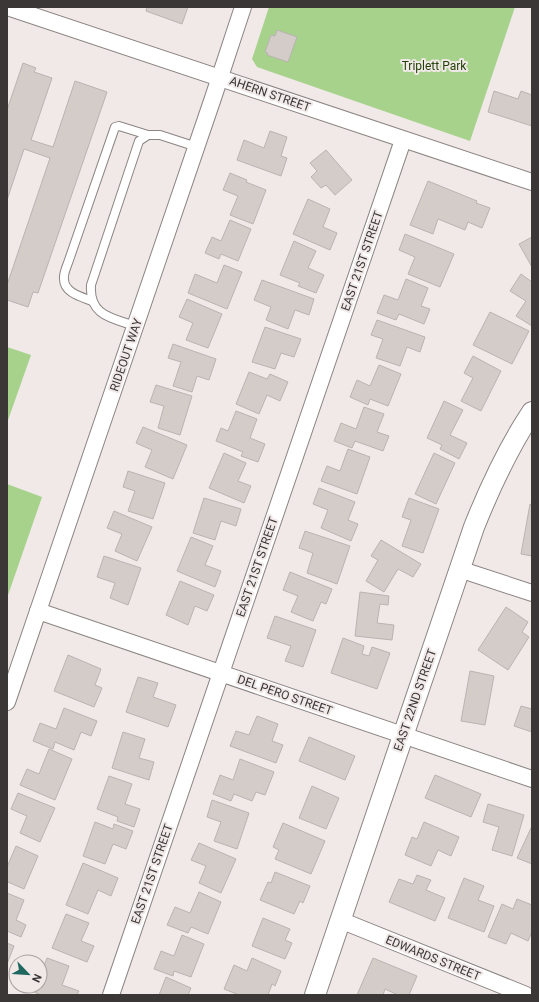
<svg xmlns="http://www.w3.org/2000/svg" width="539" height="1002" font-family="Roboto,sans-serif">
	<style>
		.green { fill: #a6d28b }
		.building { fill: #d3ccc9; stroke: #bab3b1 }
		.lines { fill: none; stroke-linecap: round; stroke-linejoin: round }
		.service-casing { stroke: #8b8583; stroke-width: 10 }
		.minor-casing { stroke: #8b8583; stroke-width: 18 }
		.tertiary-casing { stroke: #8b8583; stroke-width: 22 }
		.service { stroke: #fff; stroke-width: 8 }
		.minor { stroke: #fff; stroke-width: 16 }
		.tertiary { stroke: #fff; stroke-width: 20 }
		.labels { text-anchor: middle; dominant-baseline: central; stroke-width: 4; stroke-linejoin: round; paint-order: stroke }
		.park-label { font-size: 12px; fill: #224007; stroke: #f0e9e7 }
		.street-label { font-size: 12px; fill: #3a3736; stroke: #f0e9e7 }
	</style>
	<rect width="100%" height="100%" fill="#f0e9e7"/>
	<g class="green">
		<polygon points="269,7 515,7 470,141 257,67 252,59"/>
		<polygon points="7,347 31,355 7,423"/>
		<polygon points="7,484 42,497 7,598"/>
	</g>
	<g class="building">
		<polygon points="147,7 188,7 182,24 146,11"/>
		<polygon points="277,30 297,37 288,62 267,55 268,53 265,52 271,35 275,36"/>
		<polygon points="23,63 36,68 34,72 52,78 31,140 53,147 75,81 107,92 38,293 33,292 28,307 7,300 7,285 50,158 24,149 7,200 7,110"/>
		<polygon points="494,91 518,99 521,91 532,95 532,126 488,112"/>
		<polygon points="270,131 287,137 281,156 287,158 281,176 237,160 244,140 264,148"/>
		<polygon points="326,150 352,180 335,195 326,185 321,188 311,177 317,171 310,163"/>
		<polygon points="230,173 247,180 246,182 266,190 253,224 230,215 238,196 223,190"/>
		<polygon points="428,181 477,201 476,203 490,208 482,228 468,222 465,230 438,219 433,234 410,225"/>
		<polygon points="308,199 330,209 323,227 337,233 330,250 293,234"/>
		<polygon points="230,220 251,229 238,261 221,254 219,259 205,253 212,237 221,241"/>
		<polygon points="405,234 454,254 440,287 408,274 415,257 399,250"/>
		<polygon points="532,237 532,267 519,244"/>
		<polygon points="294,241 316,251 308,268 324,275 316,293 298,286 300,283 280,275"/>
		<polygon points="224,265 242,272 227,309 188,293 195,274 217,283"/>
		<polygon points="521,274 532,282 532,326 516,316 526,301 510,291"/>
		<polygon points="406,279 428,288 421,306 430,309 424,324 399,314 396,320 377,313 384,295 398,300"/>
		<polygon points="262,280 314,299 309,315 295,310 288,329 266,320 271,307 254,300"/>
		<polygon points="187,299 222,314 208,348 186,340 193,323 179,317"/>
		<polygon points="490,312 529,331 512,364 473,345"/>
		<polygon points="377,320 425,337 420,352 407,347 400,366 376,358 383,339 371,335"/>
		<polygon points="265,327 301,339 294,357 281,353 275,369 252,362"/>
		<polygon points="173,344 216,359 209,380 197,376 192,392 173,386 181,362 168,358"/>
		<polygon points="473,356 501,371 481,411 461,401 473,378 464,373"/>
		<polygon points="379,365 401,374 388,406 370,399 368,405 350,397 357,380 370,386"/>
		<polygon points="249,372 267,379 270,374 288,382 280,401 267,395 259,414 236,404"/>
		<polygon points="156,385 192,396 180,435 158,428 164,406 150,402"/>
		<polygon points="444,401 463,410 450,435 467,443 459,459 440,449 442,445 427,438"/>
		<polygon points="364,407 384,414 377,432 389,436 383,451 355,441 352,448 334,441 341,423 356,429"/>
		<polygon points="236,411 257,419 250,438 265,444 258,462 241,456 243,452 216,441 221,428 228,431"/>
		<polygon points="143,427 187,445 173,479 145,467 152,450 136,443"/>
		<polygon points="348,449 370,457 357,494 321,481 327,466 340,471"/>
		<polygon points="224,453 246,463 238,481 251,486 244,503 209,488"/>
		<polygon points="434,453 455,463 436,504 415,494"/>
		<polygon points="128,471 165,483 153,519 128,511 135,491 123,487"/>
		<polygon points="319,488 355,502 348,520 358,524 351,541 321,528 328,510 313,504"/>
		<polygon points="204,498 241,509 236,526 221,521 215,540 193,533"/>
		<polygon points="409,498 439,509 423,553 402,546 411,520 402,517"/>
		<polygon points="530,504 532,505 532,556 521,554"/>
		<polygon points="114,511 152,527 137,561 115,551 122,534 107,528"/>
		<polygon points="305,531 350,546 337,584 307,573 313,553 299,548"/>
		<polygon points="191,537 213,546 205,565 221,571 215,587 177,571"/>
		<polygon points="381,540 421,564 413,577 398,569 384,592 366,581 378,560 371,556"/>
		<polygon points="104,556 141,568 128,605 110,598 115,583 97,577"/>
		<polygon points="290,572 332,589 326,604 321,602 313,621 291,612 298,596 283,590"/>
		<polygon points="180,581 214,595 207,611 195,606 188,625 166,615"/>
		<polygon points="360,592 389,596 388,605 380,604 377,623 394,625 392,640 355,636"/>
		<polygon points="506,607 528,622 522,632 529,637 508,670 478,650"/>
		<polygon points="275,616 316,630 303,667 285,661 291,646 267,638"/>
		<polygon points="343,638 364,646 362,654 369,656 372,647 390,653 377,689 331,673"/>
		<polygon points="68,655 101,669 95,685 102,688 94,707 54,691"/>
		<polygon points="470,671 494,676 485,725 461,721"/>
		<polygon points="138,677 158,683 153,697 176,705 168,727 126,712"/>
		<polygon points="521,706 532,709 532,732 514,726"/>
		<polygon points="64,708 97,721 91,736 81,732 74,750 55,742 53,749 33,741 40,723 56,729"/>
		<polygon points="257,716 278,724 272,741 283,745 276,763 230,746 236,731 249,735"/>
		<polygon points="123,732 145,739 139,758 154,762 149,780 112,768"/>
		<polygon points="309,737 355,756 345,780 299,761"/>
		<polygon points="49,749 72,759 55,800 20,785 27,769 39,774"/>
		<polygon points="240,759 274,772 265,795 256,792 252,801 234,794 231,801 213,794 220,775 233,780"/>
		<polygon points="435,775 481,794 471,817 425,798"/>
		<polygon points="109,776 132,784 125,804 140,809 134,827 117,821 118,817 97,809"/>
		<polygon points="312,786 339,798 326,829 299,818"/>
		<polygon points="18,793 55,808 40,842 20,833 27,816 11,809"/>
		<polygon points="212,800 249,813 237,849 214,841 221,822 207,817"/>
		<polygon points="488,804 524,815 512,856 492,850 499,827 483,822"/>
		<polygon points="95,822 113,829 114,824 133,831 126,849 113,844 105,864 83,856"/>
		<polygon points="424,822 459,837 451,856 438,850 431,866 405,855 412,837 417,839"/>
		<polygon points="283,823 325,841 311,874 275,859 279,850 273,847"/>
		<polygon points="532,826 532,864 517,858"/>
		<polygon points="199,843 236,859 221,893 199,883 206,866 191,860"/>
		<polygon points="16,846 38,856 24,889 8,882 7,884 7,867"/>
		<polygon points="83,863 118,878 111,896 98,890 88,914 66,905"/>
		<polygon points="275,872 310,886 303,903 300,901 294,914 260,900 268,882 271,883"/>
		<polygon points="417,875 431,880 426,890 445,898 435,921 389,902 399,879 413,884"/>
		<polygon points="464,878 484,886 478,900 494,906 484,932 448,918"/>
		<polygon points="199,892 221,902 208,934 191,927 188,933 167,925 175,907 190,913"/>
		<polygon points="7,893 24,900 16,920 26,925 21,937 7,931"/>
		<polygon points="517,899 532,905 532,932 528,941 511,933 506,944 488,937 502,904 513,909"/>
		<polygon points="66,914 89,923 81,941 94,946 87,962 52,948"/>
		<polygon points="263,918 290,929 285,940 292,943 285,959 252,946"/>
		<polygon points="182,935 204,944 191,977 174,971 173,976 154,969 161,951 174,956"/>
		<polygon points="7,943 14,946 7,964"/>
		<polygon points="47,958 69,966 62,985 79,991 77,995 41,995 34,992 37,986 40,986 40,977"/>
		<polygon points="252,958 281,971 275,986 272,984 268,995 239,995 224,989 234,965 247,971"/>
		<polygon points="373,958 417,976 409,995 398,995 385,989 383,995 357,995"/>
		<polygon points="166,977 191,988 188,995 159,995"/>
	</g>
	<g class="lines">
		<g class="service-casing">
			<g id="service">
				<path d="M92 301C82 297 64 293 64 279 63 274 67 266 69 260L115 127 119 126 148 135"/>
				<path d="M135 326C112 318 89 316 91 285L139 141 148 135H160L197 147"/>
			</g>
		</g>
		<g class="minor-casing">
			<g id="minor">
				<polyline points="7,7 532,182"/>
				<polyline points="459,569 532,593"/>
				<polyline points="38,611 532,779"/>
				<polyline points="7,702 213,98 243,7"/>
				<polyline points="340,920 526,995"/>
				<polyline points="111,995 403,140"/>
			</g>
		</g>
		<g class="tertiary-casing">
			<path id="tertiary" d="M315 995 474 527C490 487 508 448 532 412"/>
		</g>
		<use href="#service" class="service"/>
		<use href="#minor" class="minor"/>
		<use href="#tertiary" class="tertiary"/>
	</g>
	<g class="labels">
		<g class="park-label">
			<text x="434" y="66">Triplett Park</text>
		</g>
		<g class="street-label">
			<text transform="translate(270 94) rotate(19)">AHERN STREET</text>
			<text transform="translate(362 261) rotate(-71)">EAST 21ST STREET</text>
			<text transform="translate(126 355) rotate(-71)">RIDEOUT WAY</text>
			<text transform="translate(257 567) rotate(-71)">EAST 21ST STREET</text>
			<text transform="translate(285 695) rotate(19)">DEL PERO STREET</text>
			<text transform="translate(415 700) rotate(-71)">EAST 22ND STREET</text>
			<text transform="translate(152 874) rotate(-71)">EAST 21ST STREET</text>
			<text transform="translate(433 958) rotate(22)">EDWARDS STREET</text>
		</g>
	</g>
	<rect width="539" height="1002" fill="none" stroke="#3a3736" stroke-width="16"/>
	<g transform="translate(28 974) rotate(115)"><circle r="19" fill="#f0e9e7" stroke="#a7a2a0"/>
	<path d="M0-3L7 15L0 10L-7 15Z" fill="#1e685f"/>
	<text y="-6" font-size="11" font-weight="bold" text-anchor="middle" fill="#3a3736">N</text>
	</g>
</svg>
